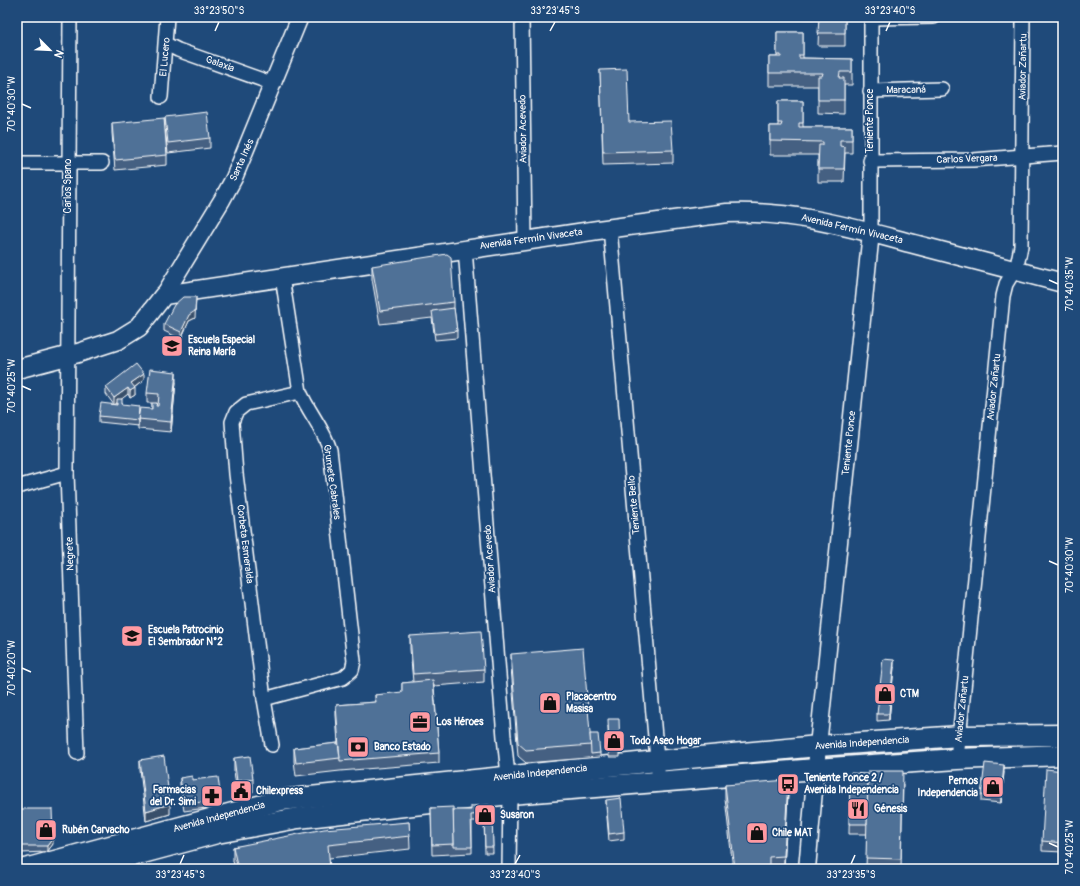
<svg xmlns="http://www.w3.org/2000/svg" width="1080" height="886" font-family="Pangolin,sans-serif">
	<style>
		.lines { fill: none; stroke-linecap: round; stroke-linejoin: round }
		.minor-casing { stroke: #fff; stroke-width: 16 }
		.tertiary-casing { stroke: #fff; stroke-width: 19 }
		.secondary-casing { stroke: #fff; stroke-width: 21 }
		.primary-casing { stroke: #fff; stroke-width: 23 }
		.minor { stroke: #1f4a7a; stroke-width: 13 }
		.tertiary { stroke: #1f4a7a; stroke-width: 16 }
		.secondary { stroke: #1f4a7a; stroke-width: 18 }
		.primary { stroke: #1f4a7a; stroke-width: 20 }
		.wall { fill: #456182; stroke: #fff }
		.shaded-wall { fill: #384f6a; stroke: #fff }
		.building { fill: #507197; stroke: #fff }
		.ticks { fill: none; stroke: #fff; stroke-width: 1.5 }
		.labels { text-anchor: middle; dominant-baseline: central; stroke-width: 3.5; stroke-linejoin: round; paint-order: stroke }
		.street-label { font-size: 10px; fill: #fff; stroke: #1f4a7a }
		.poi-label { font-size: 10px; font-weight: bold; fill: #fff; stroke: #1f4a7a; text-anchor: start }
		.neatline { fill: none; stroke: #fff; stroke-width: 1.5 }
		.ticks-label { font-size: 10px; text-anchor: middle; fill: #fff }
	</style>
	<rect width="100%" height="100%" fill="#1f4a7a"/>
	<filter id="ink" filterUnits="userSpaceOnUse"><feTurbulence type="fractalNoise" baseFrequency=".025" numOctaves="2"/><feDisplacementMap in="SourceGraphic" scale="8" xChannelSelector="R" yChannelSelector="G"/><feConvolveMatrix kernelMatrix="1 2 1 2 8 2 1 2 1" color-interpolation-filters="sRGB"/></filter>
	<g filter="url(#ink)">
		<g class="lines">
			<g class="minor-casing">
				<g id="minor">
					<polyline points="70,17 67,473 77,753"/>
					<polyline points="522,17 525,241"/>
					<polyline points="871,17 871,232"/>
					<polyline points="871,18 934,17"/>
					<polyline points="166,44 178,50 274,84"/>
					<polyline points="870,91 942,89"/>
					<polyline points="161,97 167,17"/>
					<polyline points="870,161 973,160 1063,153"/>
					<polyline points="17,163 102,163"/>
					<polyline points="610,228 659,782"/>
					<polyline points="465,249 504,737 510,794 509,869"/>
					<polyline points="17,487 67,473"/>
					<path d="M264 699 343 678 352 670 354 661 330 450C324 429 309 413 300 392L282 277"/>
					<polyline points="272,745 264,699 236,474 232,422 236,412 246,404 300,392"/>
					<polyline points="957,759 1003,296 1006,284 1017,266 1021,246 1023,17"/>
				</g>
			</g>
			<g class="tertiary-casing">
				<g id="tertiary">
					<polyline points="164,295 222,200 234,178 300,17"/>
					<polyline points="807,869 818,746 871,232"/>
				</g>
			</g>
			<g class="secondary-casing">
				<path id="secondary" d="M17 369 78 353 118 340 139 327 164 295 598 230 727 213C790 210 849 227 910 243 961 256 1012 270 1063 283"/>
			</g>
			<g class="primary-casing">
				<g id="primary">
					<polyline points="25,869 281,800 657,761 818,746 960,736 1063,735"/>
					<polyline points="83,869 217,833 298,818 510,794 816,769 957,759 1063,755"/>
				</g>
			</g>
			<use href="#minor" class="minor"/>
			<use href="#tertiary" class="tertiary"/>
			<use href="#secondary" class="secondary"/>
			<use href="#primary" class="primary"/>
		</g>
		<g class="wall">
			<polygon points="770,17 852,17 845,17 845,46 818,46 819,19 770,18"/>
			<polygon points="777,32 803,32 803,58 852,59 852,85 844,85 844,114 818,113 818,86 769,86 769,57 777,57"/>
			<polygon points="600,70 629,122 673,150 673,163 603,165"/>
			<polygon points="778,101 803,101 803,127 852,127 852,153 845,153 844,182 818,182 818,155 770,155 770,126 778,126"/>
			<polygon points="165,117 210,138 210,148 168,153 165,130 167,155 167,165 115,170 112,133 112,123 165,126"/>
			<polygon points="372,266 454,302 454,308 457,331 457,338 435,340 432,318 380,324 372,279"/>
			<polygon points="195,318 189,321 181,339 164,331 164,324"/>
			<polygon points="144,380 134,388 135,395 130,398 128,394 121,399 122,404 139,412 152,409 152,403 147,403 147,393 176,382 171,432 138,429 138,419 138,426 99,422 99,416 117,405 117,402 114,405 106,394 106,387"/>
			<polygon points="410,636 484,669 484,682 434,686 439,753 439,763 340,771 296,776 294,761 294,748 338,743 336,715 336,705 375,702 375,695 402,693 402,683 413,682 410,649"/>
			<polygon points="511,654 590,734 600,753 600,757 526,763 518,756 511,667"/>
			<polygon points="894,667 889,720 877,721 877,714"/>
			<polygon points="608,726 620,750 620,757 609,757"/>
			<polygon points="234,758 253,779 253,792 237,794 234,771"/>
			<polygon points="140,760 170,814 146,821 140,770"/>
			<polygon points="1063,771 1063,852 1042,851 1042,841"/>
			<polygon points="1004,772 1001,803 981,801 981,795"/>
			<polygon points="850,773 903,784 901,869 866,869 867,834 849,834"/>
			<polygon points="180,778 192,780 221,800 221,806 184,811 180,784"/>
			<polygon points="725,785 788,793 784,869 733,869 725,798"/>
			<polygon points="606,800 624,832 624,839 609,841 606,806"/>
			<polygon points="431,808 453,810 492,811 493,853 485,853 484,821 472,821 472,853 432,855"/>
			<polygon points="20,809 53,844 47,852 21,853"/>
			<polygon points="409,822 410,849 329,858 330,869 235,869 233,861 233,847"/>
		</g>
		<g class="shaded-wall">
			<polygon points="196,297 195,318 189,321 181,339 181,332"/>
			<polygon points="176,372 176,382 171,432 171,422"/>
			<polygon points="144,374 144,380 131,390 131,383"/>
			<polygon points="128,388 128,394 114,405 114,398"/>
			<polygon points="135,388 135,395 130,398 130,391"/>
			<polygon points="894,660 894,667 889,720 889,714"/>
			<polygon points="1004,765 1004,772 1001,803 1001,797"/>
			<polygon points="788,780 788,793 784,869 784,856"/>
			<polygon points="170,804 170,814 146,821 146,811"/>
			<polygon points="53,838 53,844 47,852 47,846"/>
		</g>
		<g class="building">
			<polygon points="819,17 845,17 845,33 818,33"/>
			<polygon points="777,32 803,32 803,55 799,55 799,58 852,59 852,72 840,72 839,78 844,78 844,100 818,100 818,76 822,76 823,73 769,73 769,57 781,57 781,55 777,55"/>
			<polygon points="627,69 629,122 671,121 673,150 603,152 600,70"/>
			<polygon points="778,101 803,101 803,123 799,123 799,127 852,127 852,140 840,140 840,146 845,147 844,169 818,169 819,145 823,145 823,142 770,141 770,126 781,126 782,123 778,123"/>
			<polygon points="207,112 210,138 168,143 165,117"/>
			<polygon points="164,118 167,155 115,160 112,123"/>
			<polygon points="447,254 451,257 454,302 380,311 372,266"/>
			<polygon points="183,297 196,297 195,311 189,315 181,332 164,324 174,305"/>
			<polygon points="454,308 457,331 435,334 432,311"/>
			<polygon points="136,364 144,374 131,383 135,388 130,391 128,388 114,398 106,387"/>
			<polygon points="150,369 176,372 171,422 138,419 140,408 152,409 152,403 157,403 156,406 158,406 159,394 147,393"/>
			<polygon points="117,399 122,399 122,404 139,406 138,420 99,416 101,403 117,405"/>
			<polygon points="481,631 484,669 413,674 410,636"/>
			<polygon points="583,648 591,745 526,750 518,743 511,654"/>
			<polygon points="883,659 894,660 889,714 877,714"/>
			<polygon points="433,680 439,753 340,761 336,705 376,702 375,695 402,692 402,683"/>
			<polygon points="608,719 619,719 620,750 609,751"/>
			<polygon points="590,734 598,734 600,753 591,754"/>
			<polygon points="338,743 340,758 296,763 294,748"/>
			<polygon points="164,756 170,804 146,811 140,760"/>
			<polygon points="250,756 253,779 237,781 234,758"/>
			<polygon points="985,763 1004,765 1001,797 981,795"/>
			<polygon points="1046,769 1063,771 1063,843 1042,841"/>
			<polygon points="868,771 903,771 901,859 866,858"/>
			<polygon points="850,773 868,774 867,824 849,824"/>
			<polygon points="192,776 192,780 218,777 221,800 184,804 180,778"/>
			<polygon points="788,780 784,856 769,857 769,869 735,869 725,785"/>
			<polygon points="621,798 624,832 609,834 606,800"/>
			<polygon points="489,805 492,811 493,847 485,847 484,814 471,815 472,847 454,847 453,810 471,810 471,806"/>
			<polygon points="453,807 454,844 432,845 431,808"/>
			<polygon points="20,809 52,809 53,838 47,846 21,846"/>
			<polygon points="409,822 410,836 328,845 330,869 238,869 233,847 324,829"/>
		</g>
	</g>
	<path class="ticks" d="M215 31 219 22M550 31 555 22M886 31 890 22M22 104 31 108M1049 280 1058 284M22 386 31 390M1049 561 1058 565M22 668 31 672M1049 843 1058 847M180 864 184 855M515 864 520 855M851 864 855 855"/>
	<defs>
		<g id="school-square" transform="scale(1.15)"><rect x="-9" y="-9" width="18" height="18" rx="4" fill="#ff9aa2" stroke="#1f4a7a"/><path d="M0-5L7-2L0 1L-7-2ZM-4 1L0 2.5L4 1V4Q0 6-4 4Z" fill="#111"/></g>
		<g id="shop-square" transform="scale(1.15)"><rect x="-9" y="-9" width="18" height="18" rx="4" fill="#ff9aa2" stroke="#1f4a7a"/><path d="M-5-2.5h2.3a2.7 3.5 0 0 1 5.4 0H5L5.5 6h-11ZM-1.5-2.5h3a1.5 2.3 0 0 0-3 0Z" fill="#111"/></g>
		<g id="office-square" transform="scale(1.15)"><rect x="-9" y="-9" width="18" height="18" rx="4" fill="#ff9aa2" stroke="#1f4a7a"/><path d="M-6-3h4V-5.5h4V-3h4V5H-6ZM-1-4.5V-3h2v-1.5ZM-6 0V1H6V0Z" fill="#111"/></g>
		<g id="bank-square" transform="scale(1.15)"><rect x="-9" y="-9" width="18" height="18" rx="4" fill="#ff9aa2" stroke="#1f4a7a"/><path d="M-6-4H6V4H-6ZM0-2.3a2.3 2.3 0 1 0 0 4.6a2.3 2.3 0 1 0 0-4.6Z" fill="#111"/></g>
		<g id="bus-square" transform="scale(1.15)"><rect x="-9" y="-9" width="18" height="18" rx="4" fill="#ff9aa2" stroke="#1f4a7a"/><path d="M-5-6H5V4H4V6H2V4H-2V6H-4V4H-5ZM-3.5-4V0h7V-4ZM-3.5 1.2v1.5H-2V1.2ZM2 1.2v1.5H3.5V1.2Z" fill="#111"/></g>
		<g id="civic-square" transform="scale(1.15)"><rect x="-9" y="-9" width="18" height="18" rx="4" fill="#ff9aa2" stroke="#1f4a7a"/><path d="M-.6-6.5H3V-4.5H.6V-3L4-1V1h2V6H-6V1h2V-1L-.6-3ZM-1.2 2.5V6h2.4V2.5Z" fill="#111"/></g>
		<g id="pharmacy-square" transform="scale(1.15)"><rect x="-9" y="-9" width="18" height="18" rx="4" fill="#ff9aa2" stroke="#1f4a7a"/><path d="M-2-6h4v4h4v4h-4v4h-4v-4h-4v-4h4Z" fill="#111"/></g>
		<g id="restaurant-square" transform="scale(1.15)"><rect x="-9" y="-9" width="18" height="18" rx="4" fill="#ff9aa2" stroke="#1f4a7a"/><path d="M-5-6h1v4h1v-4h1v4h1v-4h1v5L-1.5 .5V6h-2V.5L-5-1ZM5-6V6H3V1.5H1.5Q1.5-4 5-6Z" fill="#111"/></g>
	</defs>
	<g fill-rule="evenodd">
		<use href="#school-square" x="172" y="346"/>
		<use href="#school-square" x="132" y="636"/>
		<use href="#shop-square" x="885" y="694"/>
		<use href="#shop-square" x="550" y="703"/>
		<use href="#office-square" x="420" y="722"/>
		<use href="#shop-square" x="614" y="741"/>
		<use href="#bank-square" x="358" y="747"/>
		<use href="#bus-square" x="788" y="784"/>
		<use href="#shop-square" x="993" y="787"/>
		<use href="#civic-square" x="241" y="791"/>
		<use href="#pharmacy-square" x="212" y="796"/>
		<use href="#restaurant-square" x="858" y="809"/>
		<use href="#shop-square" x="485" y="815"/>
		<use href="#shop-square" x="46" y="830"/>
		<use href="#shop-square" x="757" y="833"/>
	</g>
	<g class="labels">
		<g class="street-label">
			<text transform="translate(165 57) rotate(-85)">El Lucero</text>
			<text transform="translate(220 64) rotate(20)">Galaxia</text>
			<text transform="translate(1023 67) rotate(-89)">Aviador Zañartu</text>
			<text transform="translate(906 90) rotate(-1)">Maracaná</text>
			<text transform="translate(870 121) rotate(-90)">Teniente Ponce</text>
			<text transform="translate(523 129) rotate(-91)">Aviador Acevedo</text>
			<text transform="translate(967 159) rotate(-2)">Carlos Vergara</text>
			<text transform="translate(242 160) rotate(-66)">Santa Inés</text>
			<text transform="translate(68 186) rotate(-90)">Carlos Spano</text>
			<text transform="translate(852 229) rotate(13)">Avenida Fermín Vivaceta</text>
			<text transform="translate(531 239) rotate(-8)">Avenida Fermín Vivaceta</text>
			<text transform="translate(994 387) rotate(-84)">Aviador Zañartu</text>
			<text transform="translate(849 443) rotate(-84)">Teniente Ponce</text>
			<text transform="translate(332 482) rotate(82)">Grumete Cabrales</text>
			<text transform="translate(634 505) rotate(-95)">Teniente Bello</text>
			<text transform="translate(245 544) rotate(83)">Corbeta Esmeralda</text>
			<text transform="translate(70 554) rotate(-92)">Negrete</text>
			<text transform="translate(490 559) rotate(-94)">Aviador Acevedo</text>
			<text transform="translate(962 709) rotate(-84)">Aviador Zañartu</text>
			<text transform="translate(862 743) rotate(-4)">Avenida Independencia</text>
			<text transform="translate(540 773) rotate(-6)">Avenida Independencia</text>
			<text transform="translate(219 817) rotate(-15)">Avenida Independencia</text>
		</g>
		<g class="poi-label">
			<text x="188" y="340">Escuela Especial<tspan x="188" dy="12">Reina María</tspan></text>
			<text x="148" y="630">Escuela Patrocinio<tspan x="148" dy="12">El Sembrador N°2</tspan></text>
			<text x="900" y="694">CTM</text>
			<text x="566" y="697">Placacentro<tspan x="566" dy="12">Masisa</tspan></text>
			<text x="436" y="722">Los Héroes</text>
			<text x="630" y="741">Todo Aseo Hogar</text>
			<text x="374" y="747">Banco Estado</text>
			<text x="804" y="778">Teniente Ponce 2 /<tspan x="804" dy="12">Avenida Independencia</tspan></text>
			<text x="978" y="781" text-anchor="end">Pernos<tspan x="978" dy="12">Independencia</tspan></text>
			<text x="196" y="790" text-anchor="end">Farmacias<tspan x="196" dy="12">del Dr. Simi</tspan></text>
			<text x="256" y="791">Chilexpress</text>
			<text x="874" y="809">Génesis</text>
			<text x="500" y="815">Susaron</text>
			<text x="62" y="830">Rubén Carvacho</text>
			<text x="772" y="833">Chile MAT</text>
		</g>
	</g>
	<rect width="1080" height="886" fill="none" stroke="#1f4a7a" stroke-width="44"/>
	<g transform="translate(50 50) rotate(114)" stroke="#1f4a7a" stroke-width="3" paint-order="stroke">
	<path d="M0-3L7 15L0 10L-7 15Z" fill="#ffffff"/>
	<text y="-6" font-size="11" font-weight="bold" text-anchor="middle" fill="#ffffff">N</text>
	</g>
	<rect x="22" y="22" width="1036" height="842" class="neatline"/>
	<g class="ticks-label">
		<text x="219" y="14">33°23'50"S</text>
		<text x="555" y="14">33°23'45"S</text>
		<text x="890" y="14">33°23'40"S</text>
		<text transform="translate(11 104) rotate(-90)" y="4">70°40'30"W</text>
		<text transform="translate(1069 284) rotate(-90)" y="4">70°40'35"W</text>
		<text transform="translate(11 386) rotate(-90)" y="4">70°40'25"W</text>
		<text transform="translate(1069 565) rotate(-90)" y="4">70°40'30"W</text>
		<text transform="translate(11 668) rotate(-90)" y="4">70°40'20"W</text>
		<text transform="translate(1069 847) rotate(-90)" y="4">70°40'25"W</text>
		<text x="180" y="878">33°23'45"S</text>
		<text x="515" y="878">33°23'40"S</text>
		<text x="851" y="878">33°23'35"S</text>
	</g>
</svg>
